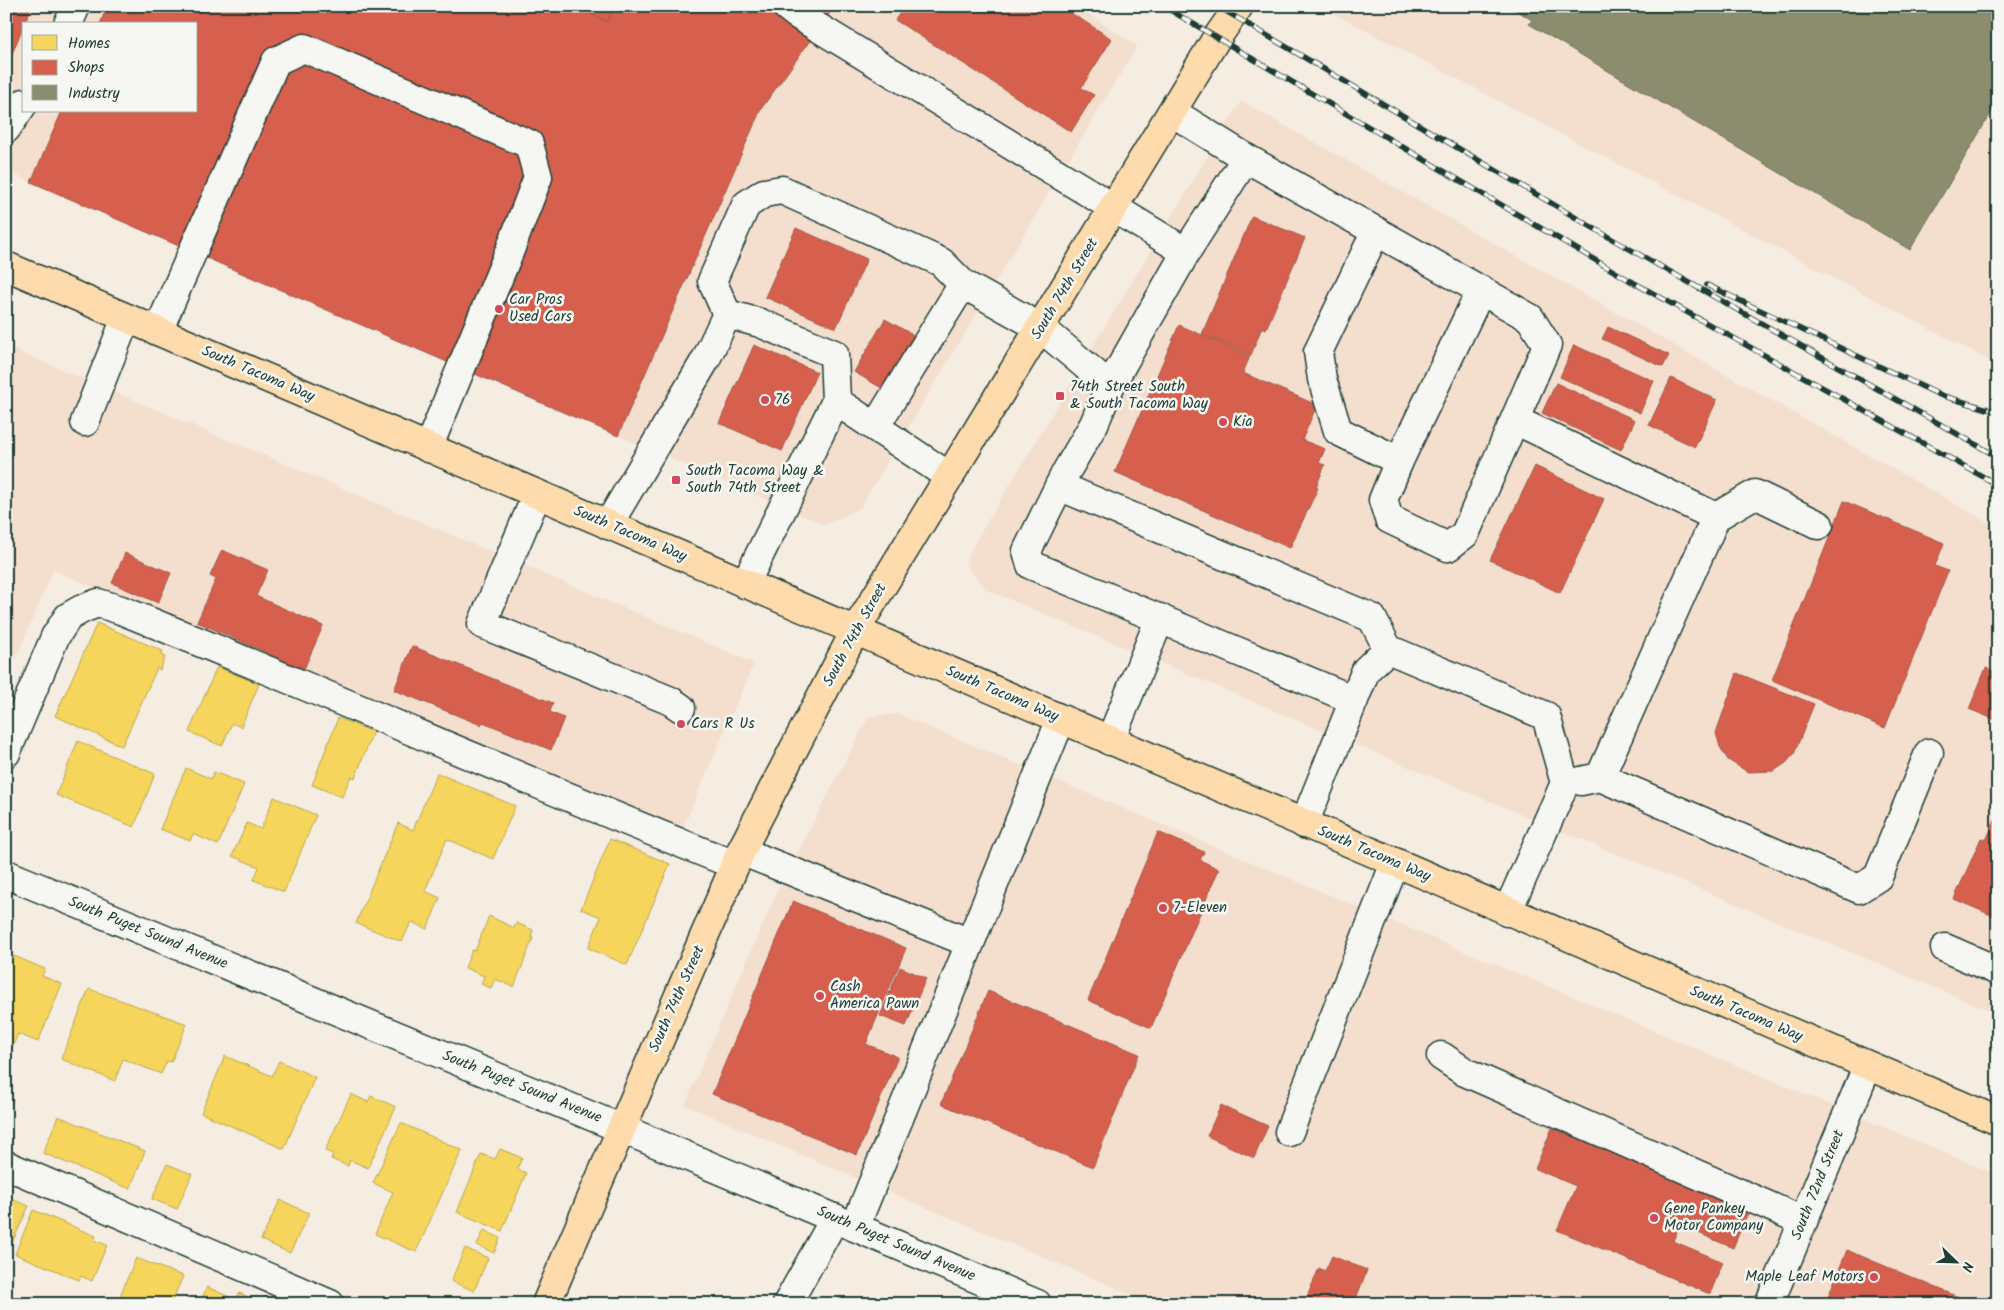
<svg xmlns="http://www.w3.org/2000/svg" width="2004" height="1310" font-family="Kalam,sans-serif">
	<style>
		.built { fill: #f4dfce; fill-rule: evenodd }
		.homes { fill: #f6d55c; stroke: #b6a750 }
		.shops { fill: #d6604d; stroke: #9f5646 }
		.industry { fill: #8c8c6e; stroke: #6b745d }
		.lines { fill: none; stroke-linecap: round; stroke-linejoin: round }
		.minor-casing { stroke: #1f3d34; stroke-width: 31 }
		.major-casing { stroke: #1f3d34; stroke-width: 31 }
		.minor { stroke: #f6f6f2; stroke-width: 28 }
		.major { stroke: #fedbac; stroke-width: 28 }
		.rail-casing { stroke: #1f3d34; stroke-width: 5.5 }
		.rail { stroke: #f6f6f2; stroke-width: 4; stroke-dasharray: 11; stroke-linecap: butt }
		.poi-dot { fill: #d1495b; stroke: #f6f6f2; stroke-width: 2 }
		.labels { text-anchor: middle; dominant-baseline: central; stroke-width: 5; stroke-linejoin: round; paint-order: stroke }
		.street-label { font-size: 15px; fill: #1f3d34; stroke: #f6f6f2 }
		.poi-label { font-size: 15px; fill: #1f3d34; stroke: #f6f6f2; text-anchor: start }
	</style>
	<rect width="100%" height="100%" fill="#f5ece2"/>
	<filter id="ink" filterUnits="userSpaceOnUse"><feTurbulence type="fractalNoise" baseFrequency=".02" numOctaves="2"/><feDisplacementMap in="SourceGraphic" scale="10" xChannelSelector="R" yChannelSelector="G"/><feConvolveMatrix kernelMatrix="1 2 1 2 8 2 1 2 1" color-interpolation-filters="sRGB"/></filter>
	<g filter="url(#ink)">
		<g class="built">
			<path d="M6 6H1076L1137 46 860 508 825 525 6 171ZM24 24H196V111H24Z"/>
			<polygon points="1329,6 1998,6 1998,365 1327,10"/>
			<polygon points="1241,101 1998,528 1998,1014 987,590 965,564 974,544"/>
			<polygon points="6,346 754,663 678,839 54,570 6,680"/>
			<polygon points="898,714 1998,1175 1998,1304 1745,1304 1738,1301 1736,1304 1153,1304 685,1105 774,898 869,716"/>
		</g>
		<g class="homes">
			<polygon points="97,623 163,651 161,655 165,657 160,670 157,668 122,746 55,716"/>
			<polygon points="217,667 259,684 241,727 232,723 222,746 189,732"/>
			<polygon points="338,718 373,732 355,778 351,776 342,797 312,785"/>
			<polygon points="78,741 155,774 134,827 56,795"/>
			<polygon points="186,768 211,779 214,772 244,784 218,845 193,834 190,841 160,829"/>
			<polygon points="437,773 515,806 493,859 447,839 425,891 440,898 427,929 411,922 402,942 356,923 398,823 413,830"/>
			<polygon points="274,797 316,815 284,892 254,880 259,867 232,856 247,823 261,829"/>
			<polygon points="610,839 670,864 627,965 588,948 601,917 581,909"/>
			<polygon points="489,916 514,928 516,923 533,930 531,937 533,938 514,987 495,979 491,988 481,984 484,976 465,968 472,950 475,951"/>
			<polygon points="14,956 45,969 42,976 62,984 38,1042 18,1034 11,1050 6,1048 6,973"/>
			<polygon points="89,989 187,1024 171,1062 167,1061 161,1074 123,1059 115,1081 61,1059"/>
			<polygon points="225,1056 272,1076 279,1061 315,1077 284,1149 201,1113"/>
			<polygon points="351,1094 368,1102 371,1096 396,1107 368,1168 350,1160 348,1166 331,1159 333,1154 325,1151"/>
			<polygon points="6,1097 13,1100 6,1115"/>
			<polygon points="58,1116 145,1151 130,1189 43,1153"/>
			<polygon points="401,1123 462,1150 416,1252 375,1234 393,1192 373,1183"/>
			<polygon points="500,1149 522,1158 517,1169 526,1173 502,1231 457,1212 481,1154 495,1159"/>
			<polygon points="167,1164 192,1174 177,1209 152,1199"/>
			<polygon points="6,1197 29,1206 12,1243 6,1241"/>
			<polygon points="280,1200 309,1213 290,1253 261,1240"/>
			<polygon points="33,1210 96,1236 94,1240 107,1245 92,1281 81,1276 79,1280 15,1254"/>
			<polygon points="484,1230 500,1238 494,1253 477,1245"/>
			<polygon points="465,1248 488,1258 474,1291 451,1281"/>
			<polygon points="136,1258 183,1276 171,1304 117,1303"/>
			<polygon points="207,1287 236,1300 234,1304 200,1304"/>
			<polygon points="239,1293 261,1303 260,1304 234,1304"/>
			<polygon points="6,1297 25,1304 6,1304"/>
		</g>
		<g class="shops">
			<polygon points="6,6 32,6 6,68"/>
			<polygon points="107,6 835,6 761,109 618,436 31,182 62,111 196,111 196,24 100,24"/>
			<polygon points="574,6 615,6 607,22"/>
			<polygon points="895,6 1060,6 1112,39 1081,88 1094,95 1071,132 895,20 902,10"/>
			<polygon points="1252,216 1305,238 1266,329 1262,327 1251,355 1202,334"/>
			<polygon points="796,228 867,259 836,328 765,297"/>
			<polygon points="885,319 922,340 892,394 854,372"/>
			<polygon points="1179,325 1250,356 1243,373 1317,405 1302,440 1325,449 1319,463 1325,465 1316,487 1318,488 1290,548 1115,472"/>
			<polygon points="1608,327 1669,355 1663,367 1602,339"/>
			<polygon points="754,345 817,372 782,451 719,423"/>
			<polygon points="1574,345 1654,381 1640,413 1560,377"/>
			<polygon points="1671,378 1717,400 1695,447 1649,425"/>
			<polygon points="1556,383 1635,420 1621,450 1542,413"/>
			<polygon points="1535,466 1604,499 1560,593 1490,560"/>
			<polygon points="1844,501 1944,543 1935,566 1948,571 1885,728 1772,680"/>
			<polygon points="222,550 268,570 256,596 323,626 304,669 197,622 216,579 210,576"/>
			<polygon points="125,553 171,573 158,603 112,583"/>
			<polygon points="412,646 553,703 550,712 564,718 551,750 483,722 481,725 394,690"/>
			<polygon points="1986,668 1998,673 1998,721 1969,709"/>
			<polygon points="1737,673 1814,704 1794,754 1786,763 1774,771 1748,772 1728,760 1720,747 1716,733"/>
			<polygon points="1998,785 1998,797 1993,796"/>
			<polygon points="1998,814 1998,918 1954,899 1981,838 1986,840"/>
			<polygon points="1158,832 1204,852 1200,860 1219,869 1151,1028 1088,1000"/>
			<polygon points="793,901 906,948 866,1044 898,1057 857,1155 712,1094"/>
			<polygon points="900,967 926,978 906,1026 880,1016"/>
			<polygon points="988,991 1139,1054 1093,1167 941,1104"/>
			<polygon points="1221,1105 1268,1126 1254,1158 1207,1136"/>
			<polygon points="1552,1128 1749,1210 1733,1248 1680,1225 1673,1241 1723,1262 1710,1294 1557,1230 1576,1186 1535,1169"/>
			<polygon points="1847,1250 1975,1304 1825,1304"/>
			<polygon points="1332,1256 1367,1270 1354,1304 1304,1304 1319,1268 1325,1271"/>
		</g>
		<polygon class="industry" points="1509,6 1958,6 1968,12 1972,6 1989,6 1998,11 1998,101 1910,250 1529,24 1532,20"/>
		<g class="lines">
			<g class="minor-casing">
				<g id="minor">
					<polyline points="786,6 796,14 1186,252"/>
					<polyline points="68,24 76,6"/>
					<polyline points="1172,112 1246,158 1530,318 1547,345 1465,534 1448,547 1389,519 1383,500 1399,461 1481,290"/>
					<polyline points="6,129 24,103"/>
					<polyline points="1246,158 1186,252 1110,386 1094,424 1066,472 1027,551 1031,565 1354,700"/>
					<polyline points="1376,231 1318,352 1322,379 1338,431 1399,461"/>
					<polyline points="727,314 712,281 746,205 764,193 782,190 941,262 963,284 1041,328 1110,386"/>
					<polyline points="158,331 276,61 304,48 529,144 538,177 510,250 428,448"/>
					<polyline points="1515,420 1716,517"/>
					<polyline points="85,422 126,318"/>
					<polyline points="875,427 963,284"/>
					<polyline points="1059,486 1372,618 1388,649 1546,716 1565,783 1507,912"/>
					<polyline points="537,494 482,624 671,701 681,708"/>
					<polyline points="608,525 706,359 727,314 760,323 834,354 836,401 950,477"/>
					<polyline points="745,584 836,401"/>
					<polyline points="1110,741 1160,618"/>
					<path d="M6 753 55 637 68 617 82 609 98 603 121 610C327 693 529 783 735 865"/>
					<polyline points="1600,777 1859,889 1878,877 1929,753"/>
					<polyline points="1581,781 1600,777 1716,517 1755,494 1819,525"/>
					<polyline points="1304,824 1366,670 1388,649"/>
					<polyline points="741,851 970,943"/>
					<polyline points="6,874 620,1128 1037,1304"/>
					<polyline points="1945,948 1998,971"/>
					<polyline points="1441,1056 1465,1072 1803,1221"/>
					<polyline points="1289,1132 1395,863"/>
					<polyline points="6,1165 330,1304"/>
					<polyline points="855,1227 1061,719"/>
					<polyline points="787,1304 835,1218"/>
					<polyline points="1769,1304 1867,1067"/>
				</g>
			</g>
			<g class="major-casing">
				<g id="major">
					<polyline points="6,266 1998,1121"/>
					<polyline points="546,1304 741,851 855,631 1216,39 1239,6"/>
				</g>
			</g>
			<use href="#minor" class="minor"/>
			<use href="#major" class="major"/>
			<g class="rail-casing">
				<g id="rail">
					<polyline points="1163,6 1629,280 1998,485"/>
					<polyline points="1217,6 1612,239 1998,457"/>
					<polyline points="1707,285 1940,395 1998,412"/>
				</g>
			</g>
			<use href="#rail" class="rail"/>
		</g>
	</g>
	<g class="poi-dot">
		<circle cx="499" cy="309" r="5"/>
		<rect x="1055" y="391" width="10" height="10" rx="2.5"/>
		<circle cx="765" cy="400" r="5"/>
		<circle cx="1223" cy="422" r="5"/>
		<rect x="671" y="475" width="10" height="10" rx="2.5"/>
		<circle cx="681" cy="724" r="5"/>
		<circle cx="1163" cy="908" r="5"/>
		<circle cx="820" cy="996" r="5"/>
		<circle cx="1654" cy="1218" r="5"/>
		<circle cx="1874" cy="1277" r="5"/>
	</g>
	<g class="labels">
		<g class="street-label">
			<text transform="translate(1065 289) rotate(-59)">South 74th Street</text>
			<text transform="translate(258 374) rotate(23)">South Tacoma Way</text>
			<text transform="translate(630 534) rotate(23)">South Tacoma Way</text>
			<text transform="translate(855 635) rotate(-61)">South 74th Street</text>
			<text transform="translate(1002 694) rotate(23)">South Tacoma Way</text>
			<text transform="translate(1374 854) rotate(23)">South Tacoma Way</text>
			<text transform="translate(148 933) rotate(22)">South Puget Sound Avenue</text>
			<text transform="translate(677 999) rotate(-66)">South 74th Street</text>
			<text transform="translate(1746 1014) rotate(23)">South Tacoma Way</text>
			<text transform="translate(522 1087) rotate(22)">South Puget Sound Avenue</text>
			<text transform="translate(1818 1185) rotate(-68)">South 72nd Street</text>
			<text transform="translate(896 1244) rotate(23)">South Puget Sound Avenue</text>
		</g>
		<g class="poi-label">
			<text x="509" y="300">Car Pros<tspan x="509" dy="17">Used Cars</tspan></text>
			<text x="1070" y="387">74th Street South<tspan x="1070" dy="17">&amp; South Tacoma Way</tspan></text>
			<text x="775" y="400">76</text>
			<text x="1233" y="422">Kia</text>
			<text x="686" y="471">South Tacoma Way &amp;<tspan x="686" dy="17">South 74th Street</tspan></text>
			<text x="691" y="724">Cars R Us</text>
			<text x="1173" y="908">7-Eleven</text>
			<text x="830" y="987">Cash<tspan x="830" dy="17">America Pawn</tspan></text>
			<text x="1664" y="1209">Gene Pankey<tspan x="1664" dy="17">Motor Company</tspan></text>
			<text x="1864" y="1277" text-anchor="end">Maple Leaf Motors</text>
		</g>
	</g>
	<rect width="2004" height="1310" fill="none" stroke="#f6f6f2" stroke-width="25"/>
	<rect x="12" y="12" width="1979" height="1285" fill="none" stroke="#1f3d34" stroke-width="2" filter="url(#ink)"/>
	<rect x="22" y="22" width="175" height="90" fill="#f6f6f2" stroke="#a0aca6"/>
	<rect x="32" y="35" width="25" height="15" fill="#f6d55c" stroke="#a0aca6"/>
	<text x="68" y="48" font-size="15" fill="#1f3d34">Homes</text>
	<rect x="32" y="60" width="25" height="15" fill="#d6604d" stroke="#a0aca6"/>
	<text x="68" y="72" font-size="15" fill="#1f3d34">Shops</text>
	<rect x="32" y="85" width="25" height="15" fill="#8c8c6e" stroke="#a0aca6"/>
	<text x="68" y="98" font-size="15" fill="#1f3d34">Industry</text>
	<g transform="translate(1956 1262) rotate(113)" stroke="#f6f6f2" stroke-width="4" paint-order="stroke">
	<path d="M0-4L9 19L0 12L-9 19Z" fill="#1f3d34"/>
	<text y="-8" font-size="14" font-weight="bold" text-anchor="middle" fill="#1f3d34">N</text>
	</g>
</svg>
